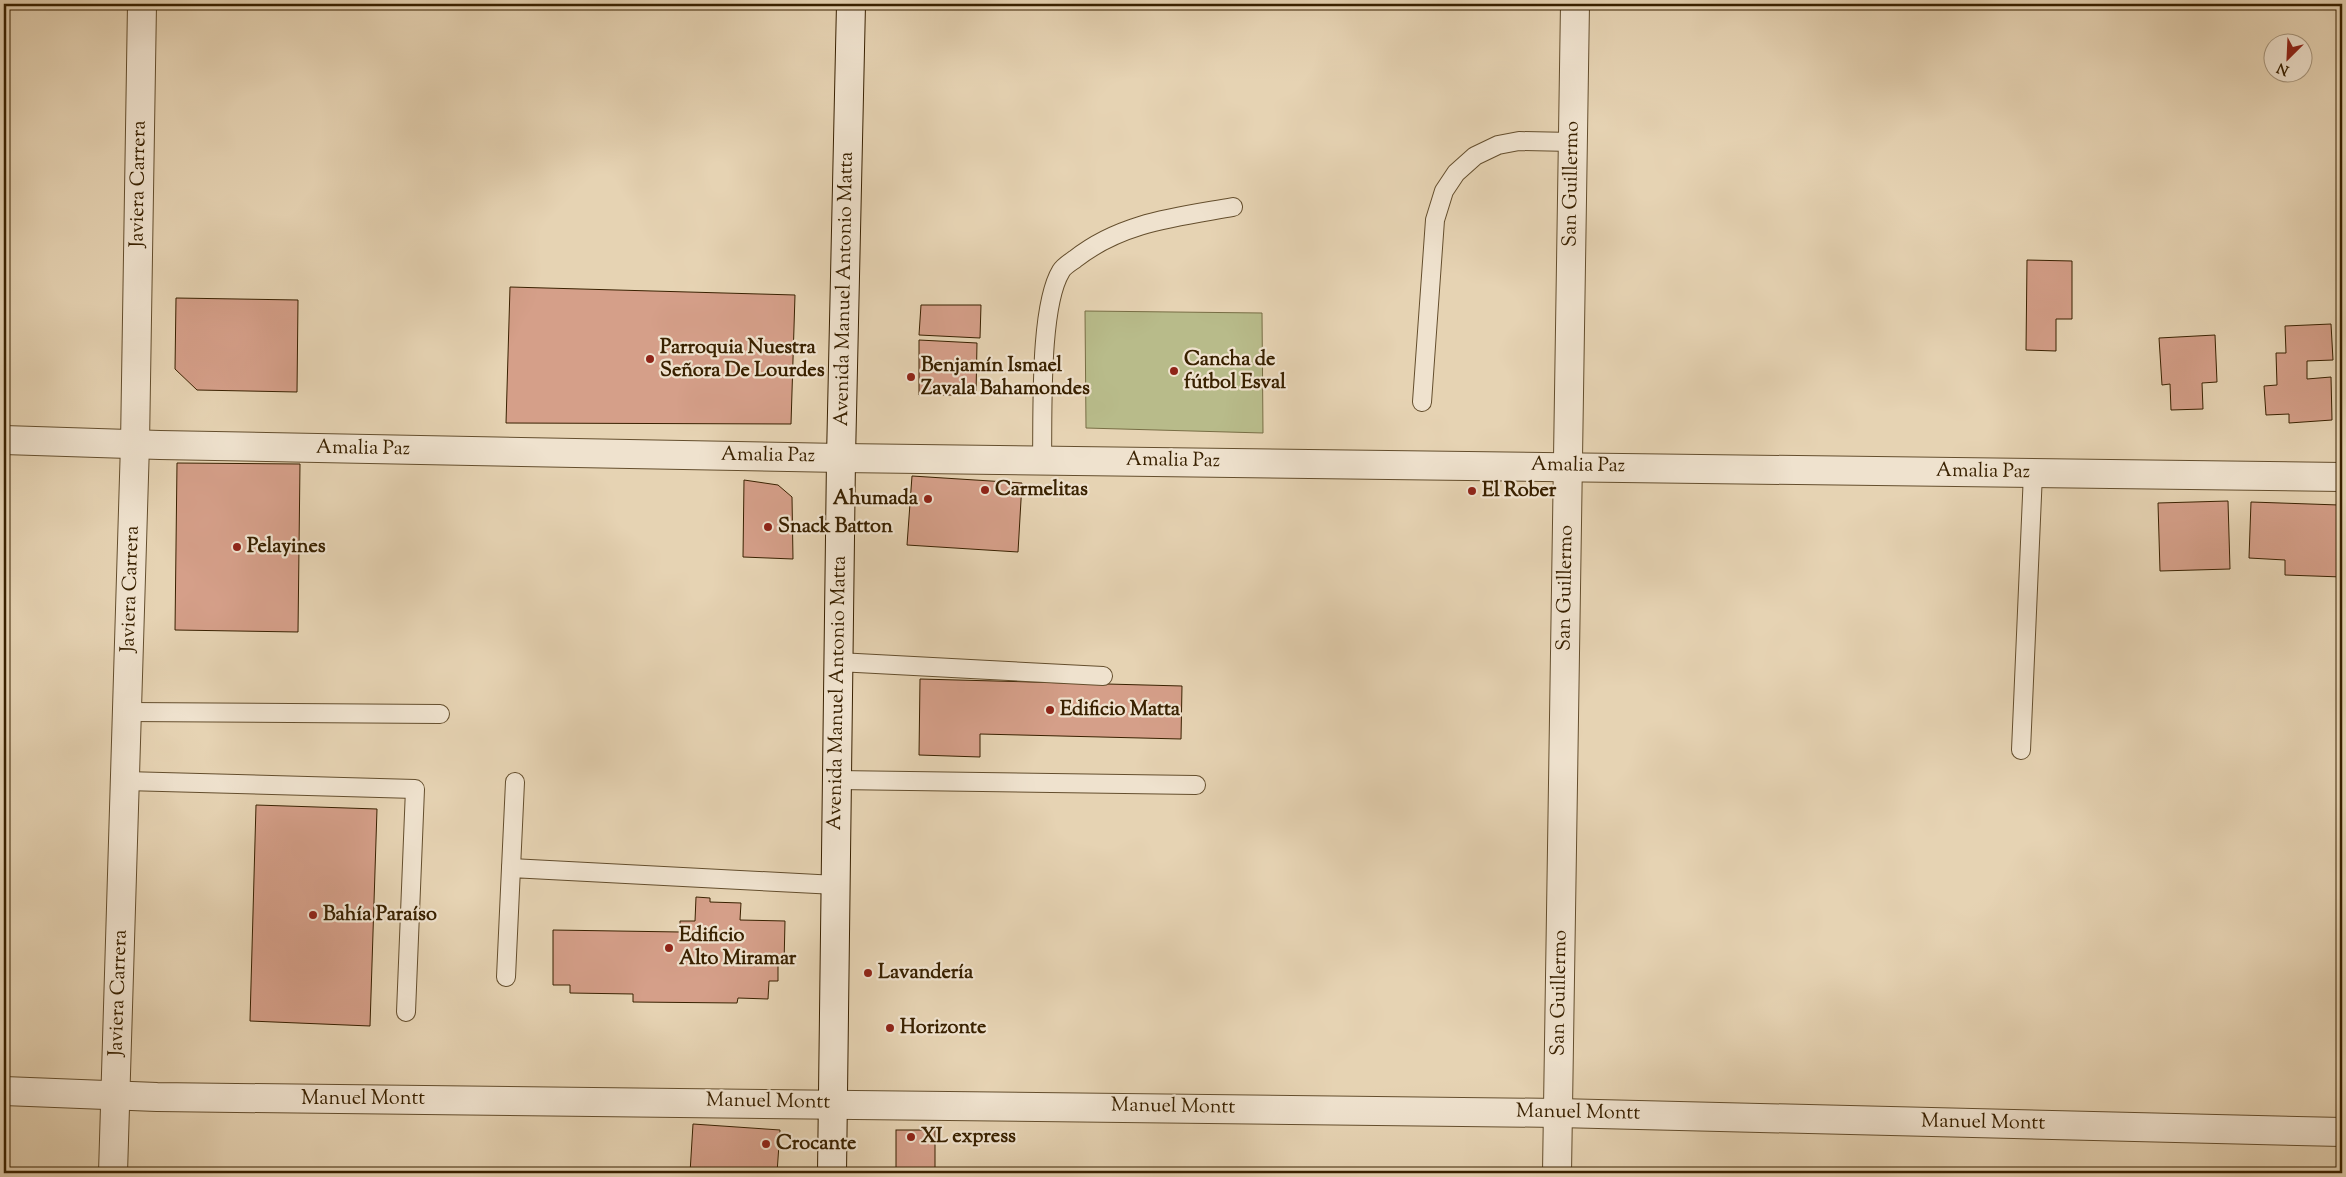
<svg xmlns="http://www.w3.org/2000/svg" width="2346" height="1177" font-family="'Sorts Mill Goudy',serif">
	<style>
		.green { fill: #b8bb8a; stroke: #786e45 }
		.building { fill: #d59f89; stroke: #392100 }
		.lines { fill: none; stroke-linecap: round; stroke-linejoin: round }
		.service-casing { stroke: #644e2d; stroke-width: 20 }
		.minor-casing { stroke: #644e2d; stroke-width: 30 }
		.tertiary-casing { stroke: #644e2d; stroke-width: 30 }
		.secondary-casing { stroke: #392100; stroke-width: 30 }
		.service { stroke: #efe2ce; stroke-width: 18 }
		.minor { stroke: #efe2ce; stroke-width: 28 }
		.tertiary { stroke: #efe2ce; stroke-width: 28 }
		.secondary { stroke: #efe2ce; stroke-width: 28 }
		.poi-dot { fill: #8f2418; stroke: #efe2ce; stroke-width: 2 }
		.labels { text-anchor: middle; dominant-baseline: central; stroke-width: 4.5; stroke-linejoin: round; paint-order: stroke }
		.street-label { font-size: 20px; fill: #392100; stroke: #efe2ce }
		.poi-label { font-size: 20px; font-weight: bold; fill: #392100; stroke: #efe2ce; text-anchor: start }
	</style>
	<rect width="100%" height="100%" fill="#e6d3b3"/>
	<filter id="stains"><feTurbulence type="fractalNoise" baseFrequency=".004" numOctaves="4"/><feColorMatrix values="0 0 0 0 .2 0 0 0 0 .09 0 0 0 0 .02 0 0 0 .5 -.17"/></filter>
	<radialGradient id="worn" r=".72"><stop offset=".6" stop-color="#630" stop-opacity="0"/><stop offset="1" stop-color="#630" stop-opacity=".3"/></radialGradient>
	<polygon class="green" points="1085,311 1262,313 1263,433 1086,428"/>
	<g class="building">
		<polygon points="2027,260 2072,261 2072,319 2056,319 2056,351 2026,350"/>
		<polygon points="510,287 795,295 791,424 506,423"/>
		<polygon points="176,298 298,300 297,392 197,390 175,369"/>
		<polygon points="921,305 981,305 980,338 919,335"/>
		<polygon points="2331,324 2333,360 2307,361 2307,379 2331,377 2332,420 2289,423 2289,414 2266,415 2264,386 2277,385 2276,353 2286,353 2285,326"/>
		<polygon points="2215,335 2217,382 2202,383 2203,409 2171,410 2170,384 2162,385 2159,338"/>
		<polygon points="919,340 977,343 976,395 919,395"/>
		<polygon points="177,463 300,464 298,632 175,630"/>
		<polygon points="912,476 1022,483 1018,552 907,545"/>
		<polygon points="744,480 778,485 792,497 793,559 743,557"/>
		<polygon points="2228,501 2230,569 2160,571 2158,503"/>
		<polygon points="2251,502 2339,505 2342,507 2342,577 2285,575 2285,560 2249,558"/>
		<polygon points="920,679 1182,686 1181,739 980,734 980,757 919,755"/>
		<polygon points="256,805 377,809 370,1026 250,1021"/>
		<polygon points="696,897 710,898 710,902 741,903 740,920 785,921 784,965 778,964 778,981 769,981 768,999 738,998 737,1003 633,1002 633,994 570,993 570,985 553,985 553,930 680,932 680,921 695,921"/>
		<polygon points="693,1124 780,1130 777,1173 690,1173"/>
		<rect x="896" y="1130" width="39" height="43"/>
	</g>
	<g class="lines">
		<g class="service-casing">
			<g id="service">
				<polyline points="1422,402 1435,220 1444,191 1456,173 1475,156 1498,145 1519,141 1573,142"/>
				<path d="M1042 460C1043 415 1039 307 1061 271 1064 266 1071 262 1075 259 1122 222 1177 217 1233 207"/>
				<polyline points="838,662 1103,676"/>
				<polyline points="128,712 440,714"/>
				<polyline points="2021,750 2033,473"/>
				<polyline points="837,780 1196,785"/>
				<polyline points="125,781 415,789 406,1012"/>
				<polyline points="511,868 515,782"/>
				<polyline points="506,977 511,868 836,885"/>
			</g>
		</g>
		<g class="minor-casing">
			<g id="minor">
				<polyline points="4,440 160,445 841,458 2342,477"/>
				<polyline points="4,1091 157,1097 1558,1113 2342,1132"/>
				<polyline points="1557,1173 1575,4"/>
			</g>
		</g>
		<g class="tertiary-casing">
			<polyline id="tertiary" points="113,1173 135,444 142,4"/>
		</g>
		<g class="secondary-casing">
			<polyline id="secondary" points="832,1173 841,458 851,4"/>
		</g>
		<use href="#service" class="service"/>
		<use href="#minor" class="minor"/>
		<use href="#tertiary" class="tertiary"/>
		<use href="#secondary" class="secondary"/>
	</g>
	<g class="poi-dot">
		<circle cx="650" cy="359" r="5"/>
		<circle cx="1174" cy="371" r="5"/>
		<circle cx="911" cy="377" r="5"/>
		<circle cx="985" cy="490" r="5"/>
		<circle cx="1472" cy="491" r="5"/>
		<circle cx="928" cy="499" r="5"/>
		<circle cx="768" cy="527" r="5"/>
		<circle cx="237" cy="547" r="5"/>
		<circle cx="1050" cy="710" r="5"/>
		<circle cx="313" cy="915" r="5"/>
		<circle cx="669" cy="948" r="5"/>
		<circle cx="868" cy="973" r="5"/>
		<circle cx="890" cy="1028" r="5"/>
		<circle cx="911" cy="1137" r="5"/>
		<circle cx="766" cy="1144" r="5"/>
	</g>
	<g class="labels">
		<g class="street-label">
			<text transform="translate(139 184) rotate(-89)">Javiera Carrera</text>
			<text transform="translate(1572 184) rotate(-89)">San Guillermo</text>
			<text transform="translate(845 289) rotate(-89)">Avenida Manuel Antonio Matta</text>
			<text transform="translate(363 449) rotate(1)">Amalia Paz</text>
			<text transform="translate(768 456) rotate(1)">Amalia Paz</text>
			<text transform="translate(1173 461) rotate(1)">Amalia Paz</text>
			<text transform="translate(1578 466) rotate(1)">Amalia Paz</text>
			<text transform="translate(1983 472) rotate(1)">Amalia Paz</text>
			<text transform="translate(1566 588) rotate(-89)">San Guillermo</text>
			<text transform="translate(131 589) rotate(-88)">Javiera Carrera</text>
			<text transform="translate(838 693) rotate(-89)">Avenida Manuel Antonio Matta</text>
			<text transform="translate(119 993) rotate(-88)">Javiera Carrera</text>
			<text transform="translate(1560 993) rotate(-89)">San Guillermo</text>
			<text x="363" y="1099">Manuel Montt</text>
			<text transform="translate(768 1102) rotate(1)">Manuel Montt</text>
			<text transform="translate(1173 1107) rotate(1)">Manuel Montt</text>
			<text transform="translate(1578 1113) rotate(1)">Manuel Montt</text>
			<text transform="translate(1983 1123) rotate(1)">Manuel Montt</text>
		</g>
		<g class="poi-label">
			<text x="660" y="348">Parroquia Nuestra<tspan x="660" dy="23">Señora De Lourdes</tspan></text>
			<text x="1184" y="360">Cancha de<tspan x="1184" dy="23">fútbol Esval</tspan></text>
			<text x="921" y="366">Benjamín Ismael<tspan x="921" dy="23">Zavala Bahamondes</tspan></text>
			<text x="995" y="490">Carmelitas</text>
			<text x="1482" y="491">El Rober</text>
			<text x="918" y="499" text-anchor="end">Ahumada</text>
			<text x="778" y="527">Snack Batton</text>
			<text x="247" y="547">Pelayines</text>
			<text x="1060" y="710">Edificio Matta</text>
			<text x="323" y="915">Bahía Paraíso</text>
			<text x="679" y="936">Edificio<tspan x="679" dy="23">Alto Miramar</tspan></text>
			<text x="878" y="973">Lavandería</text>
			<text x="900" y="1028">Horizonte</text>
			<text x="921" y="1137">XL express</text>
			<text x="776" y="1144">Crocante</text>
		</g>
	</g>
	<rect width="2346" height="1177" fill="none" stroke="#e6d3b3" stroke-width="20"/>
	<rect x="5" y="5" width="2336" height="1167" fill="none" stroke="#392100" stroke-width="2.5"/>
	<rect x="10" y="10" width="2326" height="1157" fill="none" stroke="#392100"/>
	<g transform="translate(2288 58) rotate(204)"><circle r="24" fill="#efe2ce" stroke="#a6957c"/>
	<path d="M0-4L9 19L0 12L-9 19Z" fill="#8f2418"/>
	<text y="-8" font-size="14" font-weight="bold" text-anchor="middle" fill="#392100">N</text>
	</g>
	<rect width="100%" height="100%" filter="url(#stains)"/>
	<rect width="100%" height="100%" fill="url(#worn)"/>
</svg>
